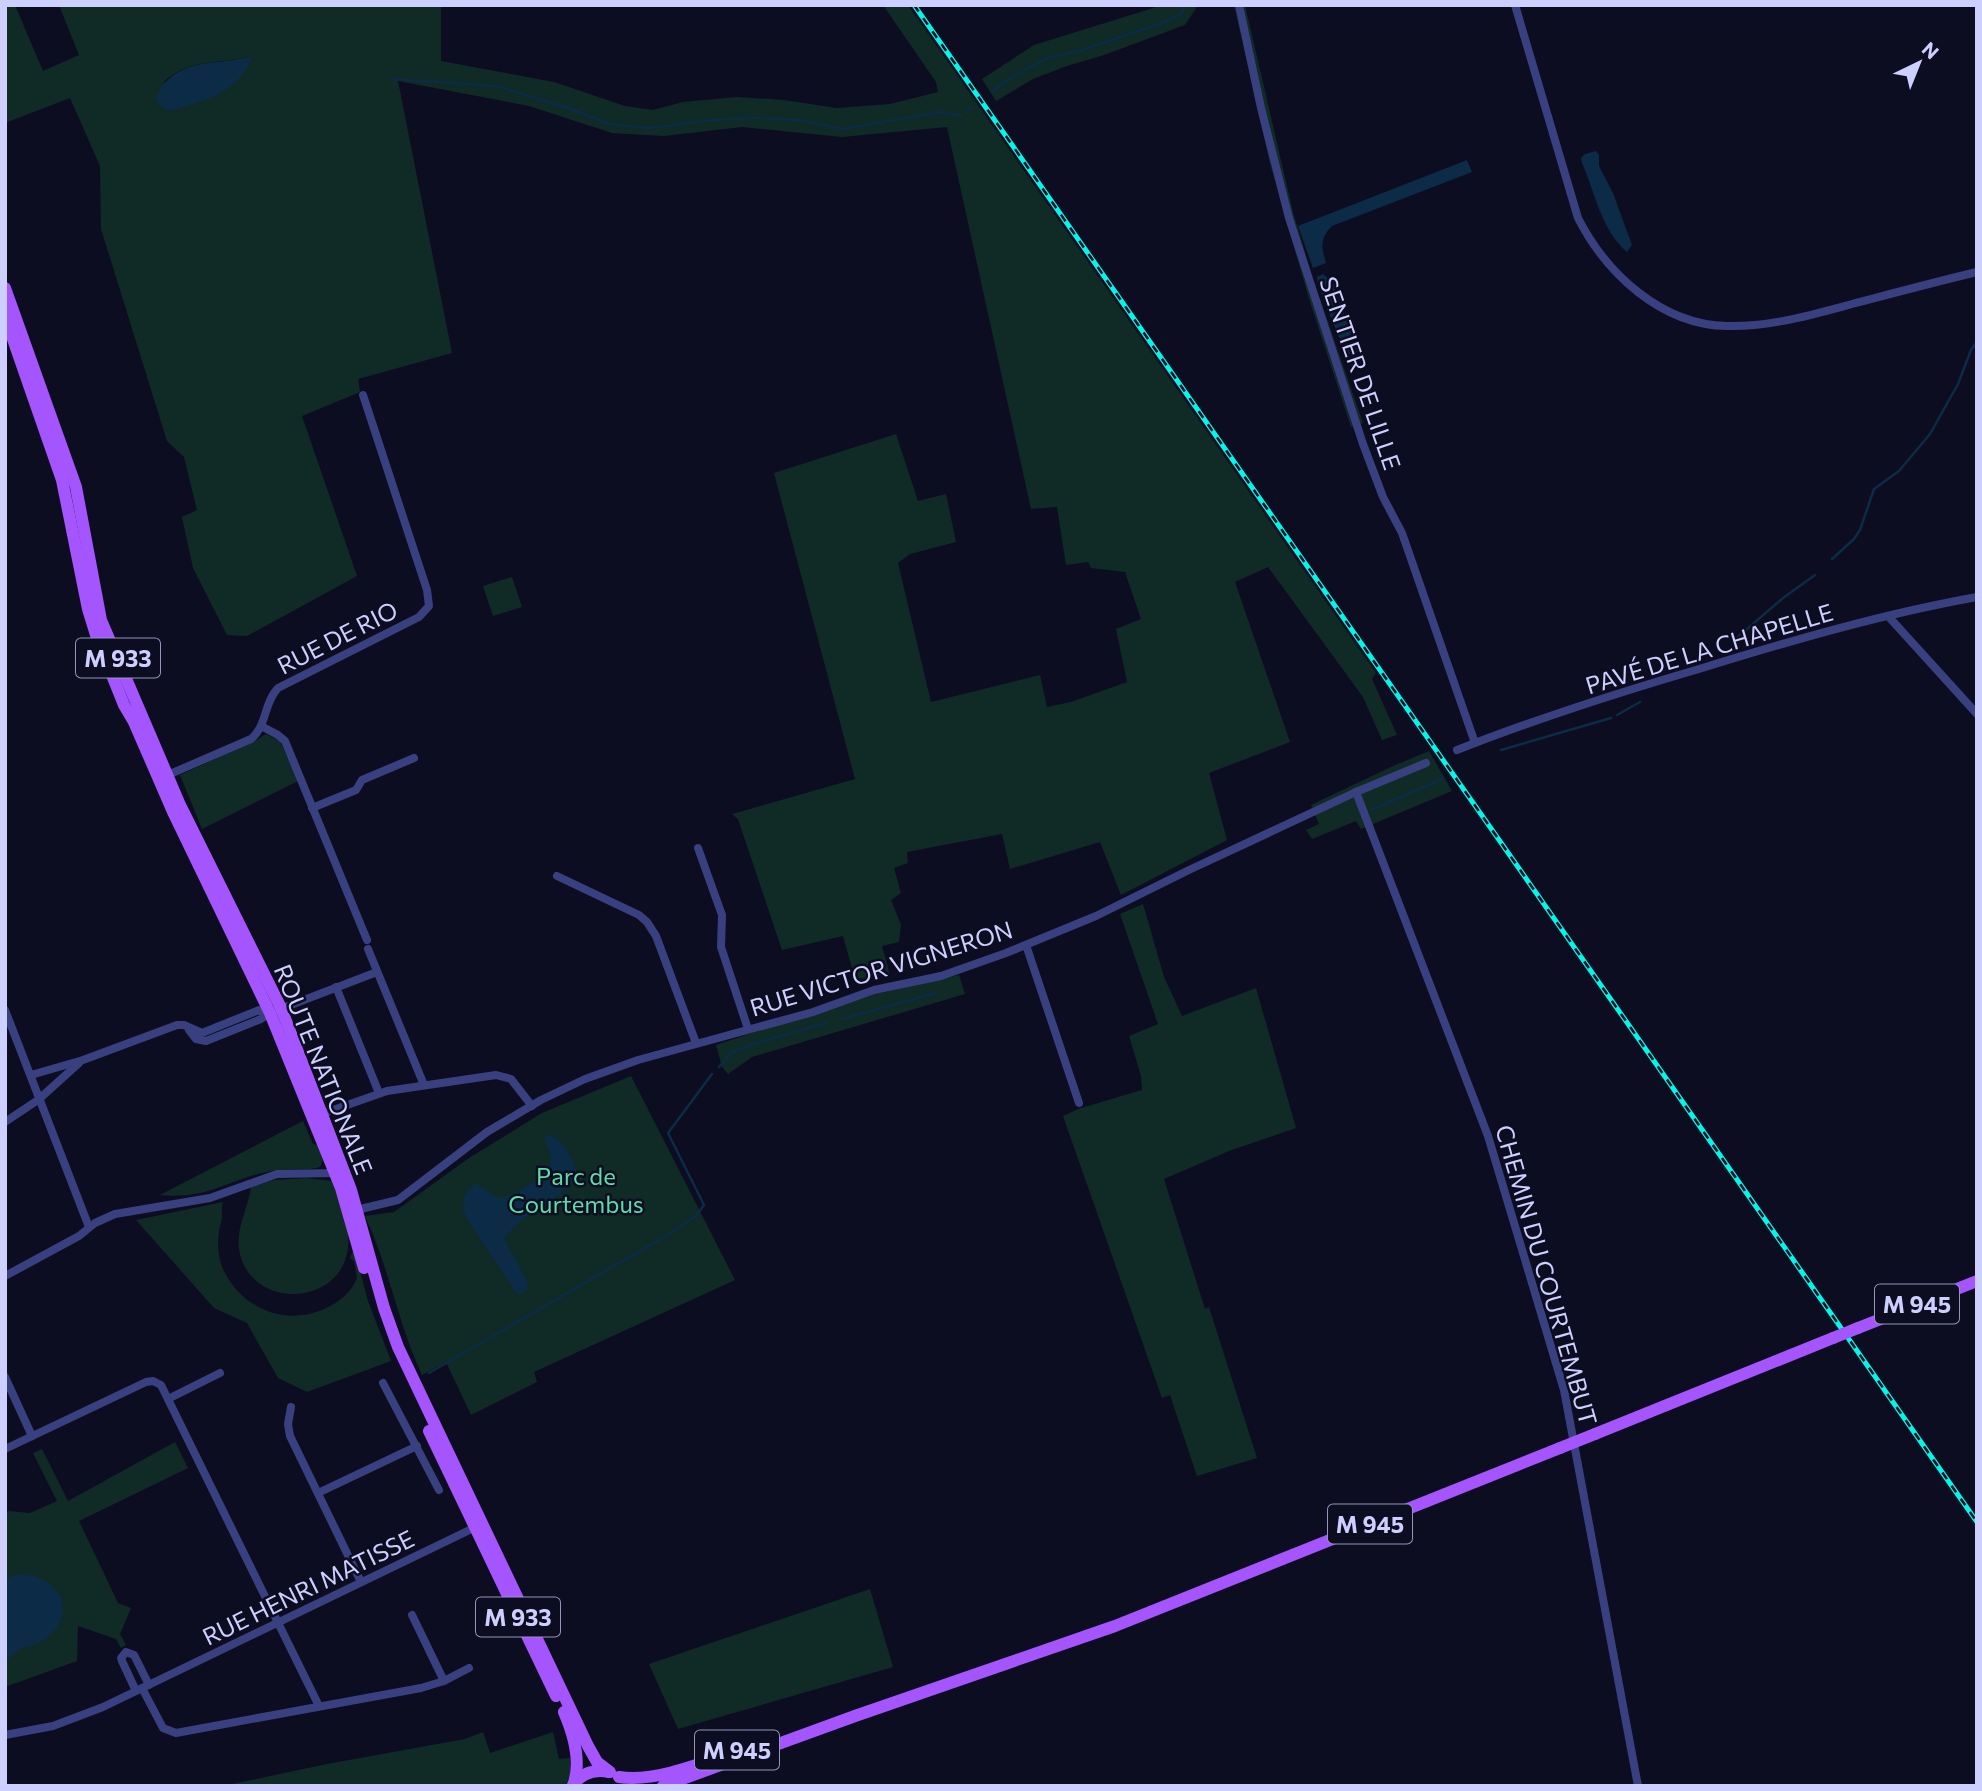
<svg xmlns="http://www.w3.org/2000/svg" width="1982" height="1791" font-family="Commissioner,sans-serif">
	<style>
		.green { fill: #102b26; fill-rule: evenodd }
		.water { fill: #0c2b46 }
		.lines { fill: none; stroke-linecap: round; stroke-linejoin: round }
		.stream { stroke: #0c2b46; stroke-width: 2.5 }
		.minor { stroke: #384080; stroke-width: 8 }
		.primary { stroke: #a555fe; stroke-width: 12 }
		.rail-casing { stroke: #01f7ea; stroke-width: 5 }
		.rail { stroke: #0d0d21; stroke-width: 2.5; stroke-dasharray: 8; stroke-linecap: butt }
		.primary-bridge { stroke: #a555fe; stroke-width: 12 }
		.labels { text-anchor: middle; dominant-baseline: central; stroke-width: 5; stroke-linejoin: round; paint-order: stroke }
		.shield { fill: #0d0d21; stroke: #9395bc; stroke-width: 2 }
		.shield-label { font-size: 23px; font-weight: bold; fill: #cdcfff }
		.street-label { font-size: 24px; fill: #cdcfff; stroke: #0d0d21 }
		.park-label { font-size: 24px; fill: #5adea9; stroke: #0d0d21 }
	</style>
	<rect width="100%" height="100%" fill="#0d0d21"/>
	<g class="green">
		<path d="M13 5H15L43 71 79 55 59 5H441V61L554 82 625 106 653 110 683 102 737 97 784 100 836 108 890 104 938 92 936 82 883 5H908L1376 673 1372 679 1397 735 1382 740 1363 697 1268 567 1235 582 1290 742 1209 773 1227 840 1121 895 1100 842 1010 869 1002 834 907 852 908 863 894 868 901 893 891 900 901 925 899 942 882 946 890 975 855 979 843 936 782 950 738 819 732 814 855 779 774 473 896 434 918 501 946 494 956 542 910 554 898 563 931 702 1040 675 1047 707 1071 702 1127 682 1116 629 1141 619 1125 572 1091 568 1088 562 1066 565 1057 507 1031 509 947 127 842 137 742 127 664 136 612 133 529 106 398 81 452 353 358 379 360 392 302 416 357 576 247 636 227 635 193 568 182 517 197 510 184 457 167 441 101 229 100 166 70 98 5 123V8ZM248 57 163 83C186 59 219 64 248 57Z"/>
		<polygon points="1163,5 1198,5 1185,25 1104,55 1067,66 1033,79 996,101 982,79 1034,45"/>
		<polygon points="1234,5 1245,5 1293,212 1312,276 1363,423 1351,427 1309,299 1270,164"/>
		<polygon points="512,577 522,607 493,616 483,586"/>
		<polygon points="266,734 280,741 298,781 202,829 180,775 255,741"/>
		<polygon points="1429,751 1452,791 1361,829 1356,821 1312,839 1306,830 1319,824 1311,805 1393,766"/>
		<polygon points="1143,904 1164,977 1182,1016 1256,988 1296,1128 1229,1151 1164,1179 1205,1309 1209,1307 1257,1458 1197,1476 1170,1395 1162,1398 1063,1116 1078,1109 1142,1090 1141,1076 1129,1036 1158,1024 1120,914"/>
		<polygon points="959,975 965,994 752,1057 728,1074 722,1067 716,1045 858,998"/>
		<path d="M631 1076 735 1280 534 1372 537 1382 471 1415 446 1362 422 1375C398 1324 389 1267 365 1216L394 1212 469 1158 542 1113Z"/>
		<path d="M303 1121 313 1144 320 1145 324 1156 320 1167C307 1171 287 1168 271 1171 228 1179 209 1200 160 1195Z"/>
		<path d="M307 1178 332 1181C340 1203 351 1225 348 1248 341 1308 248 1310 239 1249 236 1227 248 1209 251 1187L274 1180Z"/>
		<path d="M223 1202C221 1209 222 1211 222 1216 222 1221 219 1228 219 1232 217 1244 218 1258 223 1269 242 1311 292 1329 332 1305 343 1299 353 1289 357 1278L354 1261 350 1258 354 1248 368 1301 391 1361 307 1392 278 1378 247 1323 214 1308 136 1220Z"/>
		<polygon points="175,1442 188,1468 79,1521 118,1603 131,1608 120,1634 126,1645 121,1648 116,1639 78,1626 77,1661 5,1687 5,1514 9,1511 30,1513 57,1501 33,1453 42,1449 68,1501"/>
		<polygon points="870,1589 893,1667 678,1729 649,1664"/>
		<polygon points="483,1732 490,1753 553,1732 559,1759 570,1758 570,1780 564,1786 223,1786 327,1764 465,1739"/>
	</g>
	<g class="water">
		<path d="M249 57 252 60C230 98 208 98 170 111L159 105 156 97C175 57 212 66 249 57Z"/>
		<path d="M1596 151 1599 155V166L1613 193 1632 245 1627 252C1601 230 1595 192 1582 163L1581 158 1585 154Z"/>
		<path d="M1467 160 1472 172 1332 226C1320 238 1321 247 1326 263L1313 268 1298 226Z"/>
		<polygon points="1323,274 1332,282 1359,352 1346,355 1318,285 1317,277"/>
		<path d="M548 1134C563 1139 576 1161 577 1176 558 1204 522 1212 504 1239L528 1282 527 1289 520 1295 516 1293 467 1219C460 1203 462 1196 475 1183L498 1198C511 1197 551 1175 551 1160 551 1154 546 1145 544 1139Z"/>
		<path d="M18 1574C36 1575 49 1579 59 1595 68 1610 60 1628 47 1638 39 1645 26 1645 18 1651 13 1654 9 1658 5 1662V1579Z"/>
	</g>
	<g class="lines">
		<g class="stream">
			<polyline points="392,79 496,86 571,109 609,124 650,128 712,120 758,118 798,120 842,129 941,112 961,116"/>
			<polyline points="993,91 1009,79 1047,58 1079,51 1167,21 1181,14 1185,5"/>
			<polyline points="967,111 972,107"/>
			<polyline points="1832,559 1854,539 1860,530 1874,489 1899,471 1930,434 1958,384 1971,350 1977,342"/>
			<polyline points="1733,641 1783,598 1815,575"/>
			<polyline points="1617,715 1640,702"/>
			<polyline points="1501,750 1611,718"/>
			<polyline points="1364,794 1365,794"/>
			<polyline points="1371,810 1442,779"/>
			<polyline points="842,1019 935,993"/>
			<polyline points="719,1067 732,1052 750,1045 826,1023"/>
			<polyline points="429,1373 671,1233 696,1216 704,1205 668,1133 712,1074"/>
		</g>
		<g class="minor">
			<polyline points="1239,5 1261,108 1289,218 1363,444 1383,497 1402,533 1475,743"/>
			<path d="M1515 5 1578 218C1606 273 1661 325 1727 326 1770 327 1811 315 1852 304 1894 293 1935 282 1977 272"/>
			<polyline points="1888,616 1977,714"/>
			<polyline points="261,726 278,735 285,741 367,940"/>
			<path d="M1457 750C1536 719 1617 693 1699 669 1790 641 1882 614 1977 597"/>
			<path d="M163 777 251 739C267 726 264 702 278 688L419 617 429 606 427 590 363 395"/>
			<polyline points="1356,792 1488,1136 1564,1390 1638,1786"/>
			<polyline points="312,808 356,790 362,780 414,758"/>
			<polyline points="698,848 722,915 721,947 748,1029"/>
			<polyline points="557,876 639,915 647,922 656,936 696,1043"/>
			<polyline points="1026,945 1079,1103"/>
			<polyline points="368,949 424,1085"/>
			<polyline points="336,987 379,1093"/>
			<polyline points="5,1010 89,1227"/>
			<polyline points="189,1030 196,1039 206,1041 261,1019 270,1013 377,972"/>
			<polyline points="31,1075 83,1060 177,1025 184,1025 202,1033 259,1010 270,1013"/>
			<polyline points="319,1115 387,1091 496,1075 511,1079 532,1106"/>
			<polyline points="5,1122 38,1100 79,1063"/>
			<polyline points="352,1211 398,1200 487,1132 541,1100 585,1079 638,1060 813,1012 874,990 941,976 1006,953 1096,916 1189,870 1356,792 1426,763"/>
			<polyline points="5,1276 79,1236 95,1223 115,1214 210,1198 277,1174 336,1173"/>
			<polyline points="5,1377 32,1436"/>
			<polyline points="383,1383 439,1490"/>
			<polyline points="168,1399 220,1373"/>
			<polyline points="291,1407 288,1424 290,1436 361,1582"/>
			<polyline points="5,1449 146,1382 153,1381 161,1385 319,1706"/>
			<polyline points="318,1493 417,1446"/>
			<polyline points="412,1615 444,1681"/>
			<polyline points="142,1688 163,1728 176,1733 421,1688 444,1681 469,1668"/>
			<polyline points="136,1691 122,1661 121,1658 126,1652 134,1655 149,1685"/>
			<polyline points="5,1735 53,1726 103,1707 478,1526"/>
		</g>
		<g class="primary">
			<polyline points="5,288 76,487 101,620 180,805 281,1008 351,1190 384,1308 398,1347 588,1746 597,1762 610,1772"/>
			<polyline points="5,316 62,480 88,609 96,635 124,705 134,722 174,814 270,1013 341,1188 364,1268"/>
			<polyline points="1858,1328 1977,1281"/>
			<polyline points="429,1431 556,1696"/>
			<polyline points="1595,1434 1833,1338"/>
			<path d="M564 1712C574 1735 582 1762 573 1786"/>
			<path d="M619 1777C660 1784 720 1755 760 1743"/>
			<path d="M573 1785C582 1773 594 1769 609 1772"/>
			<polyline points="663,1786 855,1716 1115,1626 1560,1448"/>
		</g>
		<g class="rail-casing">
			<polyline id="rail" points="914,5 1977,1522"/>
		</g>
		<use href="#rail" class="rail"/>
		<g class="primary-bridge">
			<polyline points="1833,1338 1858,1328"/>
			<polyline points="1560,1448 1595,1434"/>
		</g>
	</g>
	<g class="labels">
		<g class="shield">
			<rect x="76" y="638.5" width="84" height="39" rx="5"/>
			<rect x="1875" y="1284.5" width="84" height="39" rx="5"/>
			<rect x="1328" y="1504.5" width="84" height="39" rx="5"/>
			<rect x="476" y="1597.5" width="84" height="39" rx="5"/>
			<rect x="695" y="1730.5" width="84" height="39" rx="5"/>
		</g>
		<g class="shield-label">
			<text x="118" y="658">M 933</text>
			<text x="1917" y="1304">M 945</text>
			<text x="1370" y="1524">M 945</text>
			<text x="518" y="1617">M 933</text>
			<text x="737" y="1750">M 945</text>
		</g>
		<g class="street-label">
			<text transform="translate(1361 373) rotate(71)">SENTIER DE LILLE</text>
			<text transform="translate(337 637) rotate(-27)">RUE DE RIO</text>
			<text transform="translate(1709 648) rotate(-17)">PAVÉ DE LA CHAPELLE</text>
			<text transform="translate(881 968) rotate(-17)">RUE VICTOR VIGNERON</text>
			<text transform="translate(324 1069) rotate(68)">ROUTE NATIONALE</text>
			<text transform="translate(1547 1275) rotate(74)">CHEMIN DU COURTEMBUT</text>
			<text transform="translate(308 1587) rotate(-26)">RUE HENRI MATISSE</text>
		</g>
		<g class="park-label">
			<text x="576" y="1175">Parc de<tspan x="576" dy="28">Courtembus</tspan></text>
		</g>
	</g>
	<rect width="1982" height="1791" fill="none" stroke="#cdcfff" stroke-width="14"/>
	<g transform="translate(1919 63) rotate(43)" stroke="#0d0d21" stroke-width="5" paint-order="stroke">
	<path d="M0-5L12 26L0 18L-12 26Z" fill="#cdcfff"/>
	<text y="-10" font-size="19" font-weight="bold" text-anchor="middle" fill="#cdcfff">N</text>
	</g>
</svg>
